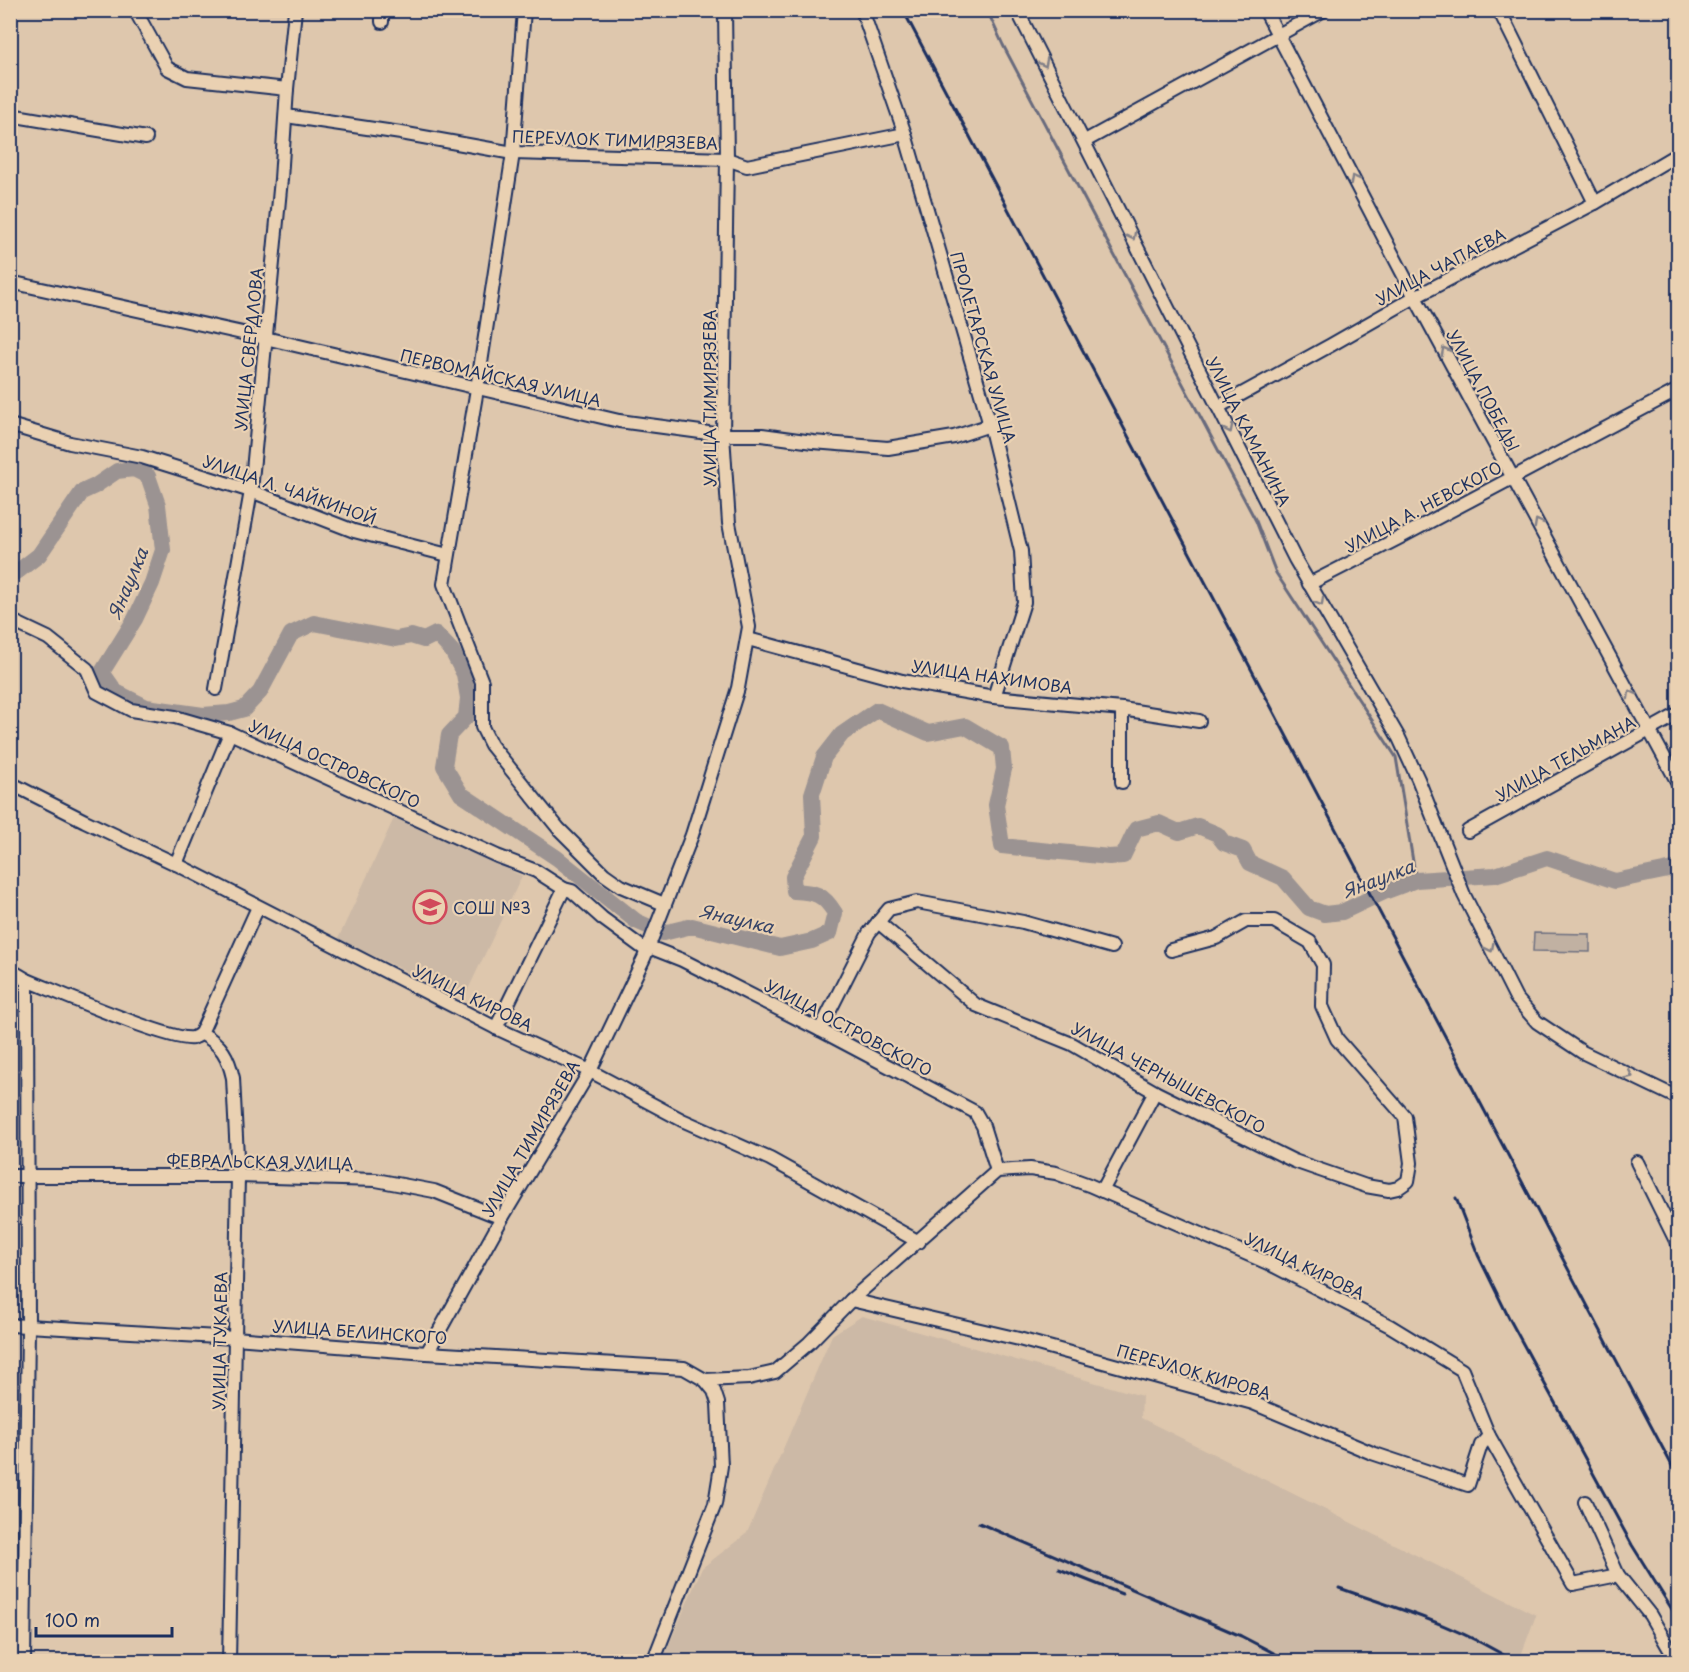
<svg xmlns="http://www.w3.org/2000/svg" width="1689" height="1672" font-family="'Playpen Sans',sans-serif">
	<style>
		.built { fill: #ccb9a6 }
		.green { fill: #c1b1a2; stroke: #6e7080; stroke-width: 1.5 }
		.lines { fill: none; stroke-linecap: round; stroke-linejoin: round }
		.stream { stroke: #686b7d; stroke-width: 3 }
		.river { stroke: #9b9392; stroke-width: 16 }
		.minor-casing { stroke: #1b2f5e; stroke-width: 16 }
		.minor { stroke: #ead1b2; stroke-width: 12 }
		.rail { stroke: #1b2f5e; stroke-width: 3 }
		.oneway { stroke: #828088 }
		.labels { text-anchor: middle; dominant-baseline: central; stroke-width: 4.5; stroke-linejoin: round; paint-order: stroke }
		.street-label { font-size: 16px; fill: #1b2f5e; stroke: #ead1b2 }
		.poi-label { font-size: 16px; fill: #1b2f5e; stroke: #ead1b2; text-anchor: start }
		.water-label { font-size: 18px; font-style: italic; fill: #354368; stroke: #ead1b2 }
	</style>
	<rect width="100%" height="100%" fill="#dec7ad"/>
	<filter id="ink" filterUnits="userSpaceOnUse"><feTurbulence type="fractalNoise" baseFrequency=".0167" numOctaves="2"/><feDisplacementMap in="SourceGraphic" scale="12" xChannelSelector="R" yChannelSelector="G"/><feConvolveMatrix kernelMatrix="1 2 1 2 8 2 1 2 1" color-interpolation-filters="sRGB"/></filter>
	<g filter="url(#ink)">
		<g class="built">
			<polygon points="395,816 522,876 464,998 338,939"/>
			<polygon points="862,1316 1142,1396 1141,1418 1536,1615 1519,1661 662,1661 702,1568 747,1533 832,1335"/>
		</g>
		<polygon class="green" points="1534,933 1590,934 1590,952 1533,951"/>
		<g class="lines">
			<polyline class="stream" points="987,10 1003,45 1086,202 1256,521 1276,573 1396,757 1416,880"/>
			<path class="river" d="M10 573 17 572 39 555 82 492 95 486 117 471 134 469 148 476 158 505 163 550 152 583 135 619 102 672 116 692 146 707 203 715 229 713 244 709 260 692 291 634 314 623 396 639 411 636 424 640 436 634 452 651 464 674 468 698 466 717 449 735 444 766 461 794 557 858 636 921 663 933 692 926 780 948 812 941 830 933 835 913C823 894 816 892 794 891L793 877 814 836 812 794 824 757 842 734 877 710 928 733 965 726 1002 748 1004 769 996 805 1002 846 1109 857 1123 856 1136 829 1159 823 1179 832 1198 826 1217 834 1224 843 1243 850 1250 863 1283 878 1309 908 1325 914 1342 912 1384 892 1416 880 1495 875 1547 858 1615 881 1678 868"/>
			<g class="minor-casing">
				<g id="minor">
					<polyline points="135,10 167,68 187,78 287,89"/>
					<polyline points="524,10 513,153 477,389 444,584 482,682 482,727 491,745 559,829 604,874 621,886 664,904"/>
					<polyline points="862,10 905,134 990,425 1021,551 1024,602 994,697"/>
					<polyline points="1017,10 1295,559 1399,738 1418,779 1464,895 1516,998 1537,1022 1582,1052 1678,1098"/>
					<polyline points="1265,10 1415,297 1678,783"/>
					<polyline points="1499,10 1595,203"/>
					<polyline points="382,22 382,10"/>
					<polyline points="10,115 146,138"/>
					<polyline points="286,116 401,133 513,153 727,159 747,166 905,134"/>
					<polyline points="1085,141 1324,10"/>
					<polyline points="10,282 265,338 619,421 723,435 762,435 813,442 888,448 954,437 990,425"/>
					<polyline points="1218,407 1331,345 1415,297 1595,203 1678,154"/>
					<polyline points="10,425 70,443 142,457 251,491 354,531 448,555"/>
					<polyline points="1309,584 1397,539 1678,390"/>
					<polyline points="10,620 48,638 87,669 97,692 131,710 175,717 230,733 497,856 536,871 564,889 572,891 602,918 647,951"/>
					<polyline points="748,639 902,681 994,697 1122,709 1199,721"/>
					<polyline points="216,689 251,491 281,179 287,89 295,10"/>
					<polyline points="1122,709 1122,782"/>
					<polyline points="10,783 85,821 176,864 496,1028 590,1071 682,1120 770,1159 919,1242"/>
					<polyline points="1468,831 1678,714"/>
					<polyline points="176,864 230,733"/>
					<polyline points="878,922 976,1005 1072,1044 1155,1092 1294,1161 1366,1186 1389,1190 1398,1188 1408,1181 1411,1163 1405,1117 1337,1039 1322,1006 1323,965 1310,942 1274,921 1246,921 1216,938 1171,950"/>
					<polyline points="649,947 682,960 820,1030 975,1112 983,1126 997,1171"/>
					<path d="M10 970 27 980C55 991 172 1042 193 1038 196 1037 199 1035 201 1033L258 907"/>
					<polyline points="496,1028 564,889"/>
					<polyline points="820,1030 869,933 889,909 917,902 1023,922 1112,947"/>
					<path d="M201 1033C222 1045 228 1056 233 1078L238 1176 229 1662"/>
					<polyline points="1637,1162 1678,1245"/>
					<polyline points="10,1176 238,1176 376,1180 434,1191 502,1218"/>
					<polyline points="1102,1191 1155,1092"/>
					<polyline points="851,1300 1019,1339 1253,1403 1372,1453 1468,1485 1481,1445 1489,1436"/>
					<polyline points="10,1325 235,1338 427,1353 684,1368 705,1380 714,1391 718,1403 721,1466 715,1504 653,1662"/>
					<polyline points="427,1353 502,1218 590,1071 644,958 692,835 738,688 749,627 729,523 723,435 727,159 725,10"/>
					<polyline points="705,1380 749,1378 775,1372 809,1343 851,1300 997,1171 1030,1169 1056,1173 1089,1185 1270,1264 1390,1326 1462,1370 1489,1436 1573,1584 1618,1575"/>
					<polyline points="1585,1502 1618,1575 1650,1615 1677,1662"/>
					<polyline points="24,1662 28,1327 27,980"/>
				</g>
			</g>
			<use href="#minor" class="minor"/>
			<g class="rail">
				<polyline points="903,10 1678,1477"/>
				<polyline points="1456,1198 1478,1255 1509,1318 1632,1545 1678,1619"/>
				<polyline points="979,1523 1241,1636 1291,1662"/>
				<polyline points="1059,1569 1122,1594"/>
				<path d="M1339 1588C1399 1609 1461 1627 1515 1662"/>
			</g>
		</g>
		<defs><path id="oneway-chevron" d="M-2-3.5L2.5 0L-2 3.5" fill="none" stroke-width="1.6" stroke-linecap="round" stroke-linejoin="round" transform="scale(1.5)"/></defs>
		<g class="oneway">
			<use href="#oneway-chevron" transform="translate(1044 63) rotate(63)"/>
			<use href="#oneway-chevron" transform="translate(1354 179) rotate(-118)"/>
			<use href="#oneway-chevron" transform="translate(1132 236) rotate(63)"/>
			<use href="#oneway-chevron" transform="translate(1445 351) rotate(-118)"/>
			<use href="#oneway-chevron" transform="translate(1229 429) rotate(63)"/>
			<use href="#oneway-chevron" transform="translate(1538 523) rotate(-119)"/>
			<use href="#oneway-chevron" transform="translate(1320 602) rotate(60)"/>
			<use href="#oneway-chevron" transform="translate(1631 694) rotate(-119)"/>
			<use href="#oneway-chevron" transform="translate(1490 948) rotate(63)"/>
			<use href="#oneway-chevron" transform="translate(1629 1075) rotate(25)"/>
		</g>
	</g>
	<defs>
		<g id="school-ring" transform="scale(1.725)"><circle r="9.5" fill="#ead1b2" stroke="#d1495b" stroke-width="1.5"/><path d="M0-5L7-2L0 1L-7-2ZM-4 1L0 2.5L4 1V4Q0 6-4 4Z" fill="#d1495b"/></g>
	</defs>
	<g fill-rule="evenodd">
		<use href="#school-ring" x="430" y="907"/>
	</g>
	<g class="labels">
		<g class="street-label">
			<text transform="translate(615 139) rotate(2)">ПЕРЕУЛОК ТИМИРЯЗЕВА</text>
			<text transform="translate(1440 266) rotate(-28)">УЛИЦА ЧАПАЕВА</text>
			<text transform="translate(984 347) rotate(74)">ПРОЛЕТАРСКАЯ УЛИЦА</text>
			<text transform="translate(248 349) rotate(-84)">УЛИЦА СВЕРДЛОВА</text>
			<text transform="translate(501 377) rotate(13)">ПЕРВОМАЙСКАЯ УЛИЦА</text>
			<text transform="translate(1484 390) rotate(62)">УЛИЦА ПОБЕДЫ</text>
			<text transform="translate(709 398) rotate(-90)">УЛИЦА ТИМИРЯЗЕВА</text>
			<text transform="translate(1249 431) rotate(63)">УЛИЦА КАМАНИНА</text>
			<text transform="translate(290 489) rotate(19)">УЛИЦА Л. ЧАЙКИНОЙ</text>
			<text transform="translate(1423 506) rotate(-28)">УЛИЦА А. НЕВСКОГО</text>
			<text transform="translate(992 676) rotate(8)">УЛИЦА НАХИМОВА</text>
			<text transform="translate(1565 758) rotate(-29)">УЛИЦА ТЕЛЬМАНА</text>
			<text transform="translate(335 763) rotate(25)">УЛИЦА ОСТРОВСКОГО</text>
			<text transform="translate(473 997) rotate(26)">УЛИЦА КИРОВА</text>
			<text transform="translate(849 1027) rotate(28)">УЛИЦА ОСТРОВСКОГО</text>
			<text transform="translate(1169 1077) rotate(28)">УЛИЦА ЧЕРНЫШЕВСКОГО</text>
			<text transform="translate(530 1138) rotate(-60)">УЛИЦА ТИМИРЯЗЕВА</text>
			<text transform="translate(260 1161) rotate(1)">ФЕВРАЛЬСКАЯ УЛИЦА</text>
			<text transform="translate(1305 1265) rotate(26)">УЛИЦА КИРОВА</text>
			<text transform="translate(360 1331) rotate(4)">УЛИЦА БЕЛИНСКОГО</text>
			<text transform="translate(219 1341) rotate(-89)">УЛИЦА ТУКАЕВА</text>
			<text transform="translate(1194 1371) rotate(16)">ПЕРЕУЛОК КИРОВА</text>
		</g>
		<g class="poi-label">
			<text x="453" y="907">СОШ №3</text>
		</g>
		<g class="water-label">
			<text transform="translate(127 583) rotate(-67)">Янаулка</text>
			<text transform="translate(1378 878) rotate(-21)">Янаулка</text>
			<text transform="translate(737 918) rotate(13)">Янаулка</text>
		</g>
	</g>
	<rect width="1689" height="1672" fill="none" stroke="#ead1b2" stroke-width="36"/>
	<rect x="18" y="18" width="1653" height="1636" fill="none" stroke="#1b2f5e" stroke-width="2" filter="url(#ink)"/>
	<path d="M36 1627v9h136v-9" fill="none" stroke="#1b2f5e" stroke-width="3"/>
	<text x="45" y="1627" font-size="18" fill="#1b2f5e" stroke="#ead1b2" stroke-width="4.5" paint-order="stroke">100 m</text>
</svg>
